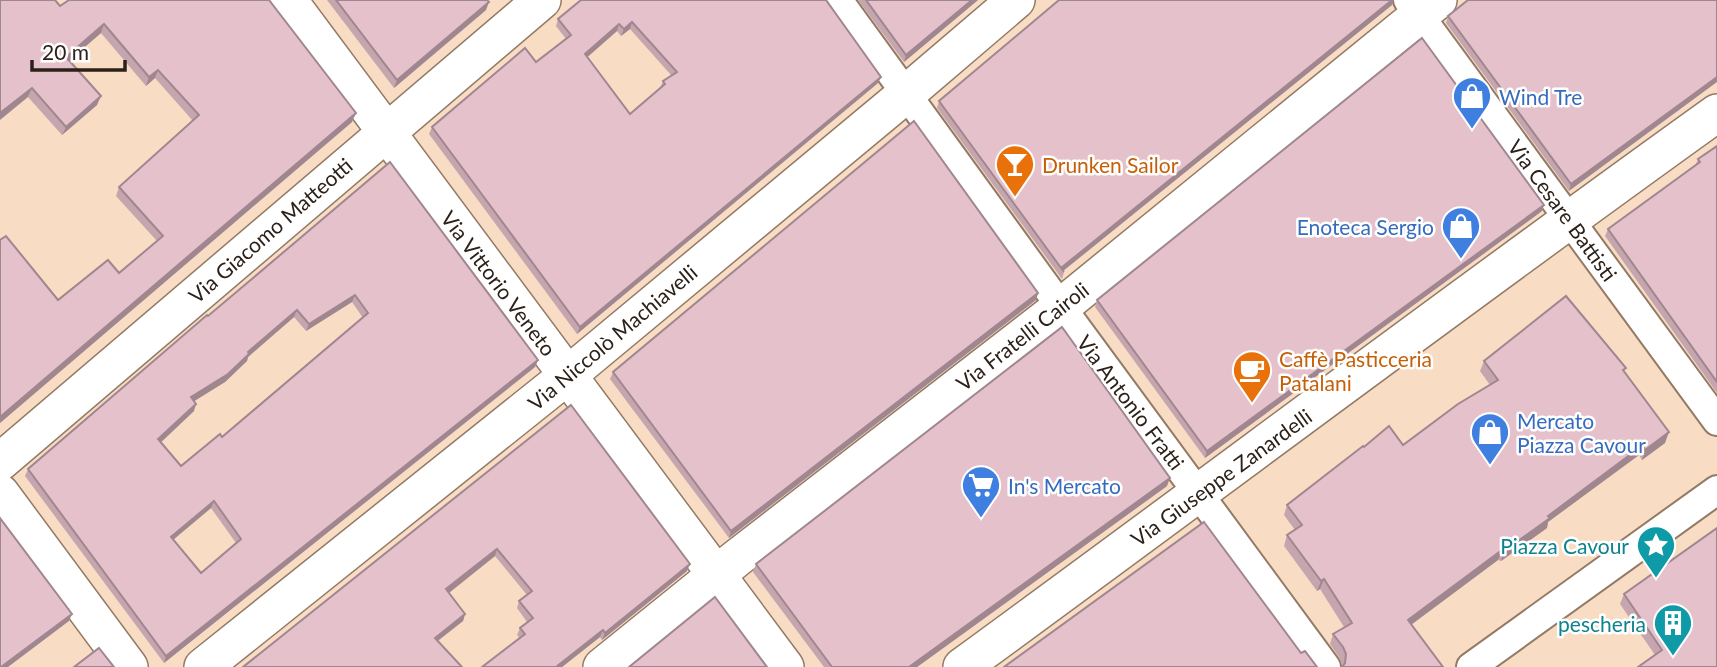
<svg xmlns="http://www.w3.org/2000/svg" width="1717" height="667" font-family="Lato,sans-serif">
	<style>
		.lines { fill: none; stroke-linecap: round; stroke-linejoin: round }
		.pedestrian-casing { stroke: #937a65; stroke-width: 32 }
		.minor-casing { stroke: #937a65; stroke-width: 40 }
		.pedestrian { stroke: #fff; stroke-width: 28 }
		.minor { stroke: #fff; stroke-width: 37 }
		.wall { fill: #c5a6af; fill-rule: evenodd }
		.shaded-wall { fill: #a0878f }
		.building { fill: #e5c1cc; stroke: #a0878f; stroke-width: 2; fill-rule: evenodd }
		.labels { text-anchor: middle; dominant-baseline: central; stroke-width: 5; stroke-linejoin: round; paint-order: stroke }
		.shop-label { font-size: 21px; fill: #366cbe; stroke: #fff; text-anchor: start }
		.food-label { font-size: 21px; fill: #c56008; stroke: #fff; text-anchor: start }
		.street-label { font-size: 21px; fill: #2c2119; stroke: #fff }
		.culture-label { font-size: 21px; fill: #0d838f; stroke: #fff; text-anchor: end }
	</style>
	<rect width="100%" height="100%" fill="#f8dcc4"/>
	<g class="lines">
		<g class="pedestrian-casing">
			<g id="pedestrian">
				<polyline points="838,0 1061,307 1326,667"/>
				<polyline points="1408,0 1717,421"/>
				<polyline points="1471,667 1717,490"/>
			</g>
		</g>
		<g class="minor-casing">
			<g id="minor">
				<polyline points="288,0 785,667"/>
				<polyline points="0,462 542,0"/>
				<polyline points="0,493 129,667"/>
				<polyline points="203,667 568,375 906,94 1016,0"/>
				<polyline points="602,667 737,558 1061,307 1438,0"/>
				<path d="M962 667C1214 483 1463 295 1717 113"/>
			</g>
		</g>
		<use href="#pedestrian" class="pedestrian"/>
		<use href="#minor" class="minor"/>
	</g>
	<g class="wall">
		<polygon points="327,0 487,0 486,10 394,88"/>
		<polygon points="858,0 978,0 904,62"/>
		<polygon points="1717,0 1569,191 1446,23 1448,16"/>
		<path d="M827 2 878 83 577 334 429 134 432 127 536 62 566 39 556 26 558 19ZM630 29 671 75 663 81 660 88 630 114 587 57 617 31 621 36Z"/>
		<polygon points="1392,5 1063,271 1064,272 1062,279 937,108 939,101"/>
		<polygon points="60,6 352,122 0,423 58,300 119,273 157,241 116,196 119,187 193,121 155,78 146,86 101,33 69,60 97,105 62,135 28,97"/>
		<polygon points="1717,146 1717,393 1605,236 1608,229 1696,164 1698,159"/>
		<path d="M390 162 538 360 535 367 164 663 25 476 28 469ZM352 302 363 318 222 437 181 466 161 442 194 411V401L225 382 247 361 248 357 294 317 306 331ZM211 508 236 543 201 573 173 540Z"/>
		<polygon points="1542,211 1205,458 1095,307 1097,300"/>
		<polygon points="1038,293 1036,300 729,538 610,379 613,372"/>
		<polygon points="1484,361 1626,368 1624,371 1665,443 1642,460 1639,455 1548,522 1547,528 1501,561 1498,560 1411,625 1342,667 1342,664 1339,657 1330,644 1333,634 1344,627 1320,589 1317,591 1284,546 1287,535 1295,530 1284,515 1287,505 1364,447 1403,445 1490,385 1480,371"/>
		<polygon points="571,405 687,571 602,640 600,637 562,667 482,667 520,638 517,635 520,628 527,622 517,608 519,601 527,595 495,556 449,592 465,614 463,621 438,641 243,667"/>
		<polygon points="1167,486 917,667 824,667 753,572 756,564"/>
		<polygon points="1624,594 1717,667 1655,655 1620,604"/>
	</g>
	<g class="shaded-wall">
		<polygon points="972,0 978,0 904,62 906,55"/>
		<polygon points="1392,0 1394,0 1392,5 1063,271 1061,268"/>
		<polygon points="489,2 486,10 394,88 397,80"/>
		<polygon points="632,22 630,29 621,36 624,29"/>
		<polygon points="104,24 101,33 63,66 66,57"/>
		<polygon points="619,24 617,31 583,61 585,54"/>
		<polygon points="158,70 155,78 146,86 149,77"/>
		<polygon points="881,77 878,83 577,334 580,327"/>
		<polygon points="1717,77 1717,82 1569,191 1571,184"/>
		<polygon points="32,88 28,97 0,120 0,113"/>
		<polygon points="101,96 97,105 62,135 66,127"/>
		<polygon points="356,113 352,122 0,423 0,417"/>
		<polygon points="1544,205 1542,211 1205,458 1207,451"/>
		<polygon points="1038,293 1036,300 729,538 731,531"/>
		<polygon points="355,295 352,302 306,331 309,324"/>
		<polygon points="297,310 294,317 248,357 247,361 225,382 188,405 191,397 248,352"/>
		<polygon points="538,360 535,367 164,663 166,656"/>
		<polygon points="196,404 194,411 156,447 158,439"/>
		<polygon points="1669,432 1665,443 1642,460 1645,450"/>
		<polygon points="1643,445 1639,455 1548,522 1547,528 1501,561 1504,551 1548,516"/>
		<polygon points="1170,478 1167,486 917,667 909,667"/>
		<polygon points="214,501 211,508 168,544 171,537"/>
		<polygon points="497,549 495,556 444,597 446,589"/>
		<polygon points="1502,550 1498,560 1404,630 1408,620"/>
		<polygon points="690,564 687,571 602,640 605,633"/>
		<polygon points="1324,579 1320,589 1317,591 1321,581"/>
		<polygon points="72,614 69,621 8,667 1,667"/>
		<polygon points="465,614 463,621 432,645 435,638"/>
		<polygon points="603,630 600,637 562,667 556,667"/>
	</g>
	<g class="building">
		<polygon points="0,0 55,0 60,6 69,0 269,0 356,113 0,417 0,240 6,236 58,300 108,260 119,273 163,236 119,187 199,115 158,70 149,77 104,24 66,57 101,96 66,127 32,88 0,113"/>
		<polygon points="336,0 487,0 489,2 397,80"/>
		<path d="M581 0H826L881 77 580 327 432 127 525 48 536 62 571 35 558 19ZM632 22 677 72 663 81 665 84 630 114 585 54 619 24 624 29Z"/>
		<polygon points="866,0 972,0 906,55"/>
		<polygon points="1059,0 1392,0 1061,268 1064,272 939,101"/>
		<polygon points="1468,0 1717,0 1717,77 1571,184 1448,16"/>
		<polygon points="1422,38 1544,205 1207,451 1097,300"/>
		<polygon points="914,121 1038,293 731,531 613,372"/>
		<polygon points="1717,146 1717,382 1608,229 1700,162 1698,159"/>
		<path d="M390 162 538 360 166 656 28 469 207 315 208 316 253 278ZM355 295 368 313 222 437 220 434 181 466 158 439 196 404 191 397 228 374 249 354 248 352 297 310 309 324ZM214 501 241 539 201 573 171 537Z"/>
		<polygon points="1566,296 1626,368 1623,370 1669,432 1645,450 1643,445 1548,516 1550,518 1504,551 1502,550 1408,620 1443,667 1342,667 1345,663 1346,654 1343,647 1333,634 1352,623 1324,579 1321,581 1287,535 1302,525 1287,505 1363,446 1364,447 1389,426 1403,445 1458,404 1498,380 1484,361"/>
		<polygon points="1062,327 1170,478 909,667 832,667 756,564"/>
		<polygon points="571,405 690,564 605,633 603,630 556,667 482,667 525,634 520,628 533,618 519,601 532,591 497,549 446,589 465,614 435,638 462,667 243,667"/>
		<polygon points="0,518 72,614 1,667 0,667"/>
		<polygon points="1204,522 1301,653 1305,651 1317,667 1004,667"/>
		<polygon points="1717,528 1717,667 1638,667 1662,650 1624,594"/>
		<polygon points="715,597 767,667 629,667"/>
		<polygon points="99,648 114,667 74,667"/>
	</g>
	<defs>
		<g id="shop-pin" transform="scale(2.0125)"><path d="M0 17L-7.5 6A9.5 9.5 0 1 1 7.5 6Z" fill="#3f7fe0" stroke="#fff"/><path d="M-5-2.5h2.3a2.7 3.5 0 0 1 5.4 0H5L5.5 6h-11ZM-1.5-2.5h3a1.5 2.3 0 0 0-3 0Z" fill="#fff"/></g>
		<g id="bar-pin" transform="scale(2.0125)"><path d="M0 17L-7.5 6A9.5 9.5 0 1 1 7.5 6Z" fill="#e8710a" stroke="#fff"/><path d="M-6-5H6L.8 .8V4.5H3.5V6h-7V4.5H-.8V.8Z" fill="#fff"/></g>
		<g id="cafe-pin" transform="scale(2.0125)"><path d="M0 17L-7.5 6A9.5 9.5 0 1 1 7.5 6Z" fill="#e8710a" stroke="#fff"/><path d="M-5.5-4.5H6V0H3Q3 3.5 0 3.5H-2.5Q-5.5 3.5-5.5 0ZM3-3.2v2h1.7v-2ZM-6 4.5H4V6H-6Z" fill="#fff"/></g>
		<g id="supermarket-pin" transform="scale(2.0125)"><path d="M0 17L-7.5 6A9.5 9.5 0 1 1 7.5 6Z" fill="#3f7fe0" stroke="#fff"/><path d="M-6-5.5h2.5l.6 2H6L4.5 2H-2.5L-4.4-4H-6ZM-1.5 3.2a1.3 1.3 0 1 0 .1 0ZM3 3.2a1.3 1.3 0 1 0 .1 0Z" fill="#fff"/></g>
		<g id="sight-pin" transform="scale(2.0125)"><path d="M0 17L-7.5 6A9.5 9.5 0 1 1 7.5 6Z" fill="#0f9aa8" stroke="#fff"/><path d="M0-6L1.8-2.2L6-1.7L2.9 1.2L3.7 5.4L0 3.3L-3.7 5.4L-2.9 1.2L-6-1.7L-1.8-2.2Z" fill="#fff"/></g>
		<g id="building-pin" transform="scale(2.0125)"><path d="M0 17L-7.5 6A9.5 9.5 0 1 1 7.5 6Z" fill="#0f9aa8" stroke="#fff"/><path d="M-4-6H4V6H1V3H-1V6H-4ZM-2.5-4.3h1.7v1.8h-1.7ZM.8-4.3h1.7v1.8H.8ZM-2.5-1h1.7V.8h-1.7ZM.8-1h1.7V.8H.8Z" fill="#fff"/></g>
	</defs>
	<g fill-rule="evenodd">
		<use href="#shop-pin" x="1472" y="96"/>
		<use href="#bar-pin" x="1015" y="164"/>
		<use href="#shop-pin" x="1461" y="226"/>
		<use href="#cafe-pin" x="1252" y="370"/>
		<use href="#shop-pin" x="1490" y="432"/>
		<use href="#supermarket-pin" x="981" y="485"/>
		<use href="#sight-pin" x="1656" y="545"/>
		<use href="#building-pin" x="1673" y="623"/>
	</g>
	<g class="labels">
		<g class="shop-label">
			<text x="1499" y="96">Wind Tre</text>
			<text x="1434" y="226" text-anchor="end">Enoteca Sergio</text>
			<text x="1517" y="420">Mercato<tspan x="1517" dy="24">Piazza Cavour</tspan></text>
			<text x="1008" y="485">In's Mercato</text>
		</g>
		<g class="food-label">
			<text x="1042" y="164">Drunken Sailor</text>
			<text x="1279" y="358">Caffè Pasticceria<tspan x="1279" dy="24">Patalani</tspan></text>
		</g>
		<g class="street-label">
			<text transform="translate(1563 210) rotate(54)">Via Cesare Battisti</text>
			<text transform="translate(270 230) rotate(-41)">Via Giacomo Matteotti</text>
			<text transform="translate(499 283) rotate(53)">Via Vittorio Veneto</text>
			<text transform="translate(1022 336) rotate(-38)">Via Fratelli Cairoli</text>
			<text transform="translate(612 337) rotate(-40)">Via Niccolò Machiavelli</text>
			<text transform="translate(1131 402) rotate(53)">Via Antonio Fratti</text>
			<text transform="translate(1221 477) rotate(-36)">Via Giuseppe Zanardelli</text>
		</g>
		<g class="culture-label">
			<text x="1629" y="545">Piazza Cavour</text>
			<text x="1646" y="623">pescheria</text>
		</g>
	</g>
	<path d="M32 60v10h93v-10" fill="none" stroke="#2c2119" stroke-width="3.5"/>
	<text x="42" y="60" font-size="21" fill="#2c2119" stroke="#ffffff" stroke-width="5" paint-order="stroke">20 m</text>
</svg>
